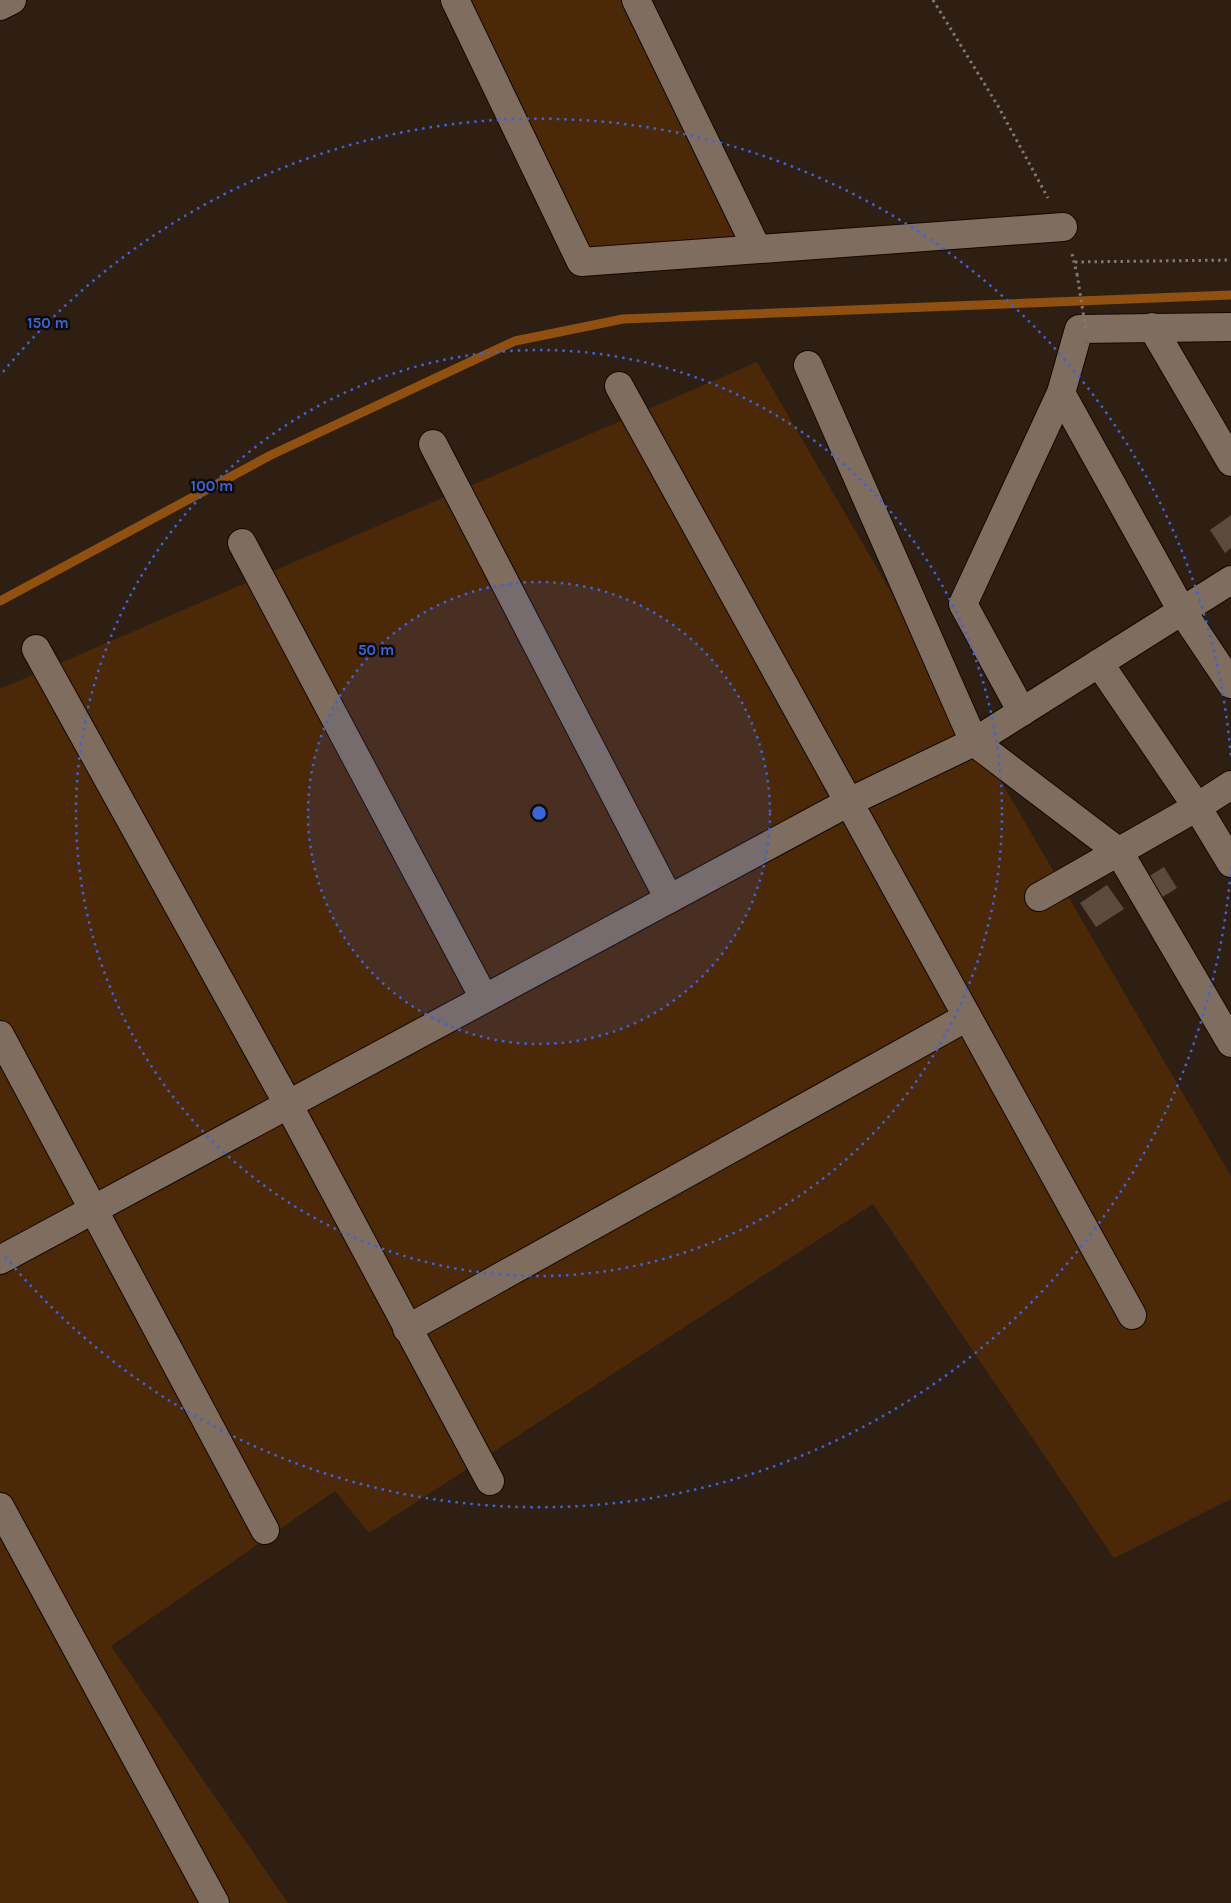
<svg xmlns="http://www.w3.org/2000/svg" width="1231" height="1903" font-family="Karla,sans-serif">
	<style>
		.green { fill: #4b2808 }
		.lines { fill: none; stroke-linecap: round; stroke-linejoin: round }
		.stream { stroke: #8f5011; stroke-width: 9 }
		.building { fill: #5c4a3d }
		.minor-casing { stroke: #150801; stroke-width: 30 }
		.tertiary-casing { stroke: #150801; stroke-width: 30 }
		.path { stroke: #85776d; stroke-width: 3; stroke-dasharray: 2.5 4; stroke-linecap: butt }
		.minor { stroke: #7f6d5f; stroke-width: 28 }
		.tertiary { stroke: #7f6d5f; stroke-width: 28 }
		.path-bridge { stroke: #85776d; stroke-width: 3; stroke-dasharray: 2.5 4; stroke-linecap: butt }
		.ring { fill: none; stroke: #3c64d8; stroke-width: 2.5; stroke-dasharray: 2.5 5 }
		.centre { fill: #3c64d8; stroke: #110a06; stroke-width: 2.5 }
		.ring-label { font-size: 15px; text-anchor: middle; font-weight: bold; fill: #3c64d8; stroke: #110a06; stroke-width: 5; stroke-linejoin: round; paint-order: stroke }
	</style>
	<rect width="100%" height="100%" fill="#2e1f12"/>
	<g class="green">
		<polygon points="455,0 630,0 751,235 581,262"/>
		<polygon points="757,362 1231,1176 1231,1499 1114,1558 873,1204 369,1533 335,1491 111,1646 288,1903 0,1903 0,689"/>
	</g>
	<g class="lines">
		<polyline class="stream" points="0,601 271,455 515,341 623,319 1231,295"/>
	</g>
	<g class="building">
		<polygon points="1231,515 1231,548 1225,553 1210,530"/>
		<polygon points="1164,867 1177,888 1156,901 1143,880"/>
		<polygon points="1107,885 1124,909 1096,927 1080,903"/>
	</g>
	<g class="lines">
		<g class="minor-casing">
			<g id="minor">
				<polyline points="455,0 581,262 1063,227"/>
				<polyline points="636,0 757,249"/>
				<polyline points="1152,327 1231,462"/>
				<polyline points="1231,327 1079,329 1061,393 1182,611 1231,684"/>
				<polyline points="808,365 974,742 1119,852 1231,1043"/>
				<polyline points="619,386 1132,1315"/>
				<polyline points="433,444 669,899"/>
				<polyline points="242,543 484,998"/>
				<polyline points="36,649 288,1104 490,1481"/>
				<polyline points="1099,663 1197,807 1231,863"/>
				<polyline points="1022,712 963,604 1061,393"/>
				<polyline points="1039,897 1197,807 1231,785"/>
				<polyline points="0,1035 265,1530"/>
				<polyline points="0,1260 849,802 974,742 1231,580"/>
				<polyline points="407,1329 967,1017"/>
				<polyline points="0,1507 215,1903"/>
			</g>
		</g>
		<g class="tertiary-casing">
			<polyline id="tertiary" points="0,6 12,0"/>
		</g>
		<g class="path">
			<polyline points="933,0 998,106 1048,198"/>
			<polyline points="1072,254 1077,274"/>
			<polyline points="1075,262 1231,260"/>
		</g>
		<use href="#minor" class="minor"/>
		<use href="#tertiary" class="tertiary"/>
		<polyline class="path-bridge" points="1077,274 1086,331"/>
	</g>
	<circle cx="539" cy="813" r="231" fill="#3c64d8" fill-opacity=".12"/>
	<g class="ring">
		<circle cx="539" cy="813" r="231"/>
		<circle cx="539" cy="813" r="463"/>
		<path d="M1231 867A694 694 0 0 1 3 1254M3 372A694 694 0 0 1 1231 759"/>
	</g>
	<circle cx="539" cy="813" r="8" class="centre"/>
	<g class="ring-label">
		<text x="48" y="328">150 m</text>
		<text x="212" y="491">100 m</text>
		<text x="376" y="655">50 m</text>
	</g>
</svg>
